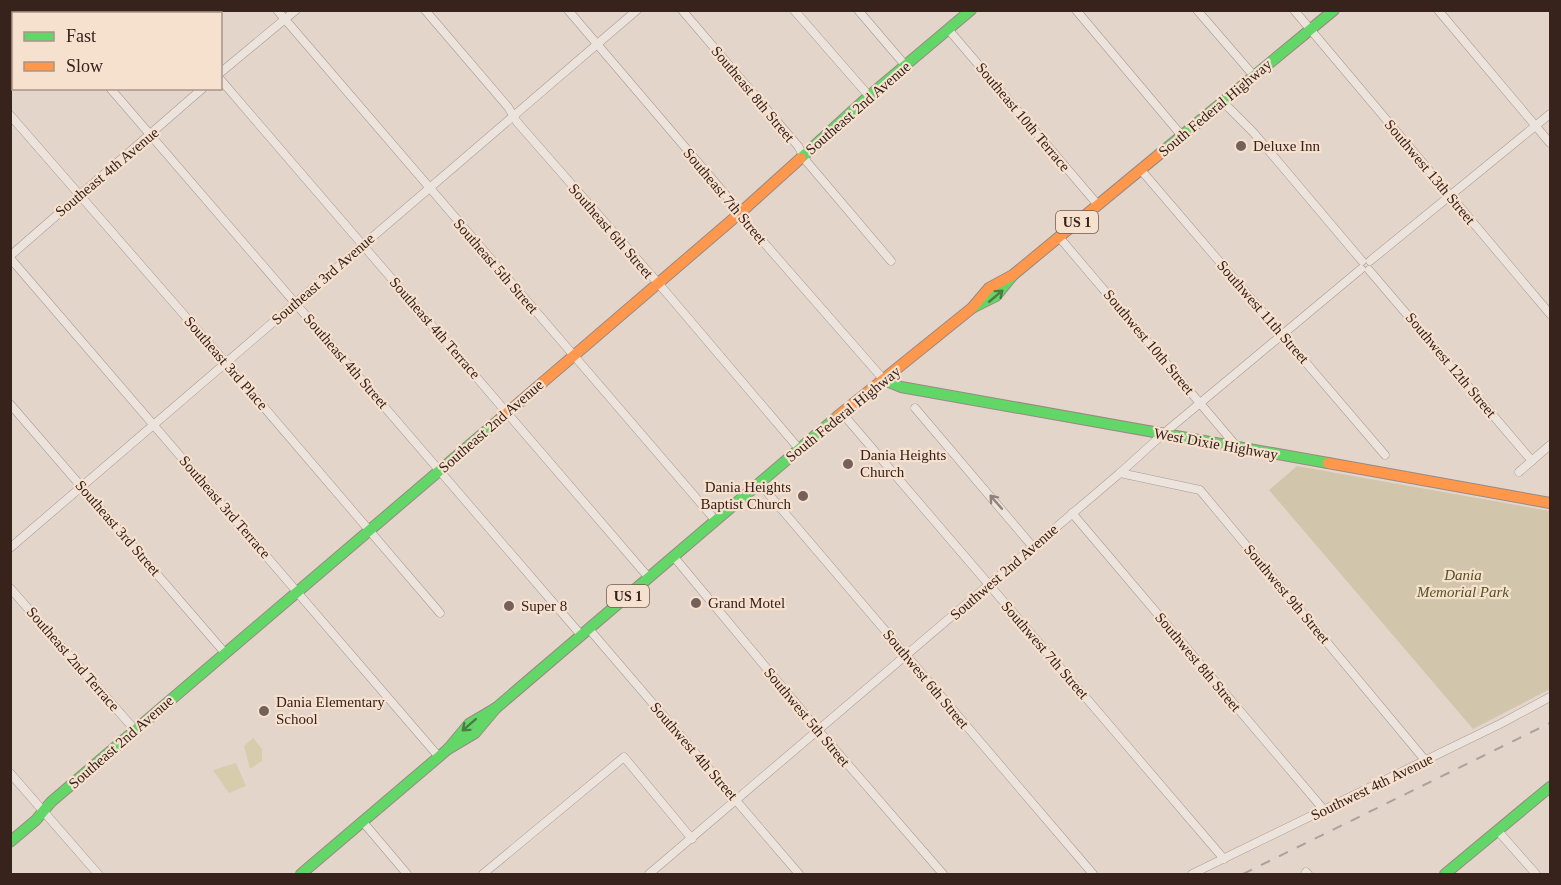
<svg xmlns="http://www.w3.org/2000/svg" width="1561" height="885" font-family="Georgia,serif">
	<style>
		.green { fill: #d7ccac }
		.cemetery { fill: #d1c6ab }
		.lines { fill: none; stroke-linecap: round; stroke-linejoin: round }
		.street-casing { stroke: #a99b94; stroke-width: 9 }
		.fast-casing { stroke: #988a83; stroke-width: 12 }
		.slow-casing { stroke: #988a83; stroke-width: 12 }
		.street { stroke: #ece3dc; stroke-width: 8 }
		.fast { stroke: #63d668; stroke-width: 10 }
		.slow { stroke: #ff974d; stroke-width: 10 }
		.rail { stroke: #aba29c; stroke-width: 2; stroke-dasharray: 10 10; stroke-linecap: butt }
		.oneway { stroke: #4d7c42 }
		.oneway2 { stroke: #92827c }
		.poi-dot { fill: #746159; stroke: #f6e0ce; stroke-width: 2 }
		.labels { text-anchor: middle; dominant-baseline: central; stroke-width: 4.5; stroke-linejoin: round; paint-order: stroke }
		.shield { fill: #f6e0ce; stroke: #705b51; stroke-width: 1.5 }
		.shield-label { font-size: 14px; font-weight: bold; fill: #37221c }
		.street-label { font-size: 15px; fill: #37221c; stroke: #f6e0ce }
		.poi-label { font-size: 15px; fill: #37221c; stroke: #f6e0ce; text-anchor: start }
		.park-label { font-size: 15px; font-style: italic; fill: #545322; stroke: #f6e0ce }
	</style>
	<rect width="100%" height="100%" fill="#e4d5ca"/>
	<g class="green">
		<polygon points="253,738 262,749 262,761 250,769 244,746"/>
		<polygon points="236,763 246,786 229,793 213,770"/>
	</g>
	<polygon class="cemetery" points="1297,466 1550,511 1550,689 1473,729 1269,490"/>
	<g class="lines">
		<g class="street-casing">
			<g id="street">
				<polyline points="42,10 45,14"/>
				<polyline points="161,10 164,14"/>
				<polyline points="277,10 716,521"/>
				<polyline points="425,10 508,107 517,122 665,291 800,450"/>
				<polyline points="568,10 736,207 745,221 884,380"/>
				<polyline points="682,10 798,146 807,162 891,261"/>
				<polyline points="794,10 869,96"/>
				<polyline points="858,10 905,65"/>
				<polyline points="1076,10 1182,136"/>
				<polyline points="1197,10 1254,76"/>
				<polyline points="1294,10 1550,314"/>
				<polyline points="1438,10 1550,143"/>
				<polyline points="948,29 1098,205"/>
				<polyline points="220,73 296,10"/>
				<polyline points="220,79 649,578"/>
				<polyline points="110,88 581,635"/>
				<polyline points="1223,102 1253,132 1362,261"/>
				<polyline points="10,115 226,363 440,613"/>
				<polyline points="1141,170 1385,455"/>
				<polyline points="1059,237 1238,448"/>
				<polyline points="10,256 203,88"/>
				<polyline points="10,258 439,757"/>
				<polyline points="1370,261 1550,114"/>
				<polyline points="1369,270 1532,461"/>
				<polyline points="10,404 225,653"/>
				<polyline points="915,408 1033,547"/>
				<polyline points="842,413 1224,859"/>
				<polyline points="1519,472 1550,445"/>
				<polyline points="1120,473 1200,490 1425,760"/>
				<polyline points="760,484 1093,874"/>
				<polyline points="1072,513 1324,810"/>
				<polyline points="10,548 637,10"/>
				<polyline points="674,557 818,730 943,874"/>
				<polyline points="10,588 135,730"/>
				<polyline points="589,629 799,874"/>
				<polyline points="10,773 98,874"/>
				<polyline points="363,822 407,874"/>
				<polyline points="1498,831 1536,874"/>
				<polyline points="1306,872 1308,874"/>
				<polyline points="483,874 624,757 692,839"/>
				<polyline points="649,874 1120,473 1163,434 1361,269"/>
				<polyline points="1192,874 1502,723 1550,697"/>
			</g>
		</g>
		<g class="fast-casing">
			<g id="fast">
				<polyline points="1162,152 1334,10"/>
				<polyline points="801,158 869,96 971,10"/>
				<polyline points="972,308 996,296 1013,275"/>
				<polyline points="884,380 901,387 1328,463"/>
				<polyline points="448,749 469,724 496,708"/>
				<polyline points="10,842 36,820 51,802 500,419"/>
				<polyline points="301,874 448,749 475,733 496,708 838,416"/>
				<polyline points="1445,874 1550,787"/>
			</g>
		</g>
		<g class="slow-casing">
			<g id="slow">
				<polyline points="838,416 972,308 989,288 1013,275 1162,152"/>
				<polyline points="500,419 740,213 801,158"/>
				<polyline points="1328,463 1550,503"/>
			</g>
		</g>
		<use href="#street" class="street"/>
		<use href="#fast" class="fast"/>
		<use href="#slow" class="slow"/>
		<polyline class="rail" points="1243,874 1550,723"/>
	</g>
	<defs><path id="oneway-shaft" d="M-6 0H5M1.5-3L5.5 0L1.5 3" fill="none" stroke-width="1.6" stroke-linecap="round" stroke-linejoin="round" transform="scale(1.5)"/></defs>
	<g class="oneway">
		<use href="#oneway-shaft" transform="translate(996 296) rotate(-40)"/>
		<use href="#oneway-shaft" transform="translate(469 725) rotate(139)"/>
	</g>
	<use class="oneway2" href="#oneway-shaft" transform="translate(996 502) rotate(-131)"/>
	<g class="poi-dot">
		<circle cx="1241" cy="146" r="6"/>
		<circle cx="848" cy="464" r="6"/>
		<circle cx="803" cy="496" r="6"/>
		<circle cx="696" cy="603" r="6"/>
		<circle cx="509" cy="606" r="6"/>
		<circle cx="264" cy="711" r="6"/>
	</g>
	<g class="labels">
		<g class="shield">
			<rect x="1056" y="211" width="42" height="22" rx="4.5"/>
			<rect x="607" y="585" width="42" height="22" rx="4.5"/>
		</g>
		<g class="shield-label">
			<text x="1077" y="222">US 1</text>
			<text x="628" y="596">US 1</text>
		</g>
		<g class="street-label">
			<text transform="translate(753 94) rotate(50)">Southeast 8th Street</text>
			<text transform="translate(858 108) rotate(-41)">Southeast 2nd Avenue</text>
			<text transform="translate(1215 108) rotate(-40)">South Federal Highway</text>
			<text transform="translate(1023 117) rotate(50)">Southeast 10th Terrace</text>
			<text transform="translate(107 172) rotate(-40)">Southeast 4th Avenue</text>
			<text transform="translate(1430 172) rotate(50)">Southwest 13th Street</text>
			<text transform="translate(725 196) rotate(50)">Southeast 7th Street</text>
			<text transform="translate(611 231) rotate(49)">Southeast 6th Street</text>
			<text transform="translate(496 266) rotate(49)">Southeast 5th Street</text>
			<text transform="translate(323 279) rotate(-41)">Southeast 3rd Avenue</text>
			<text transform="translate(1263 312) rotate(49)">Southwest 11th Street</text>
			<text transform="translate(435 328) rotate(49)">Southeast 4th Terrace</text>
			<text transform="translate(1149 342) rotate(50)">Southwest 10th Street</text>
			<text transform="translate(346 361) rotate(49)">Southeast 4th Street</text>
			<text transform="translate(226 363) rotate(49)">Southeast 3rd Place</text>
			<text transform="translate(1451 365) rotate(50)">Southwest 12th Street</text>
			<text transform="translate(843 414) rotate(-39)">South Federal Highway</text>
			<text transform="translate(491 426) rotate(-41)">Southeast 2nd Avenue</text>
			<text transform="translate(1216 444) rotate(10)">West Dixie Highway</text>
			<text transform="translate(225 507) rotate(49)">Southeast 3rd Terrace</text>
			<text transform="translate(118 528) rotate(49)">Southeast 3rd Street</text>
			<text transform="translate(1004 572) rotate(-41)">Southwest 2nd Avenue</text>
			<text transform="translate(1287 594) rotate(50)">Southwest 9th Street</text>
			<text transform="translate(1045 650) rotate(49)">Southwest 7th Street</text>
			<text transform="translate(73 659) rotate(49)">Southeast 2nd Terrace</text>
			<text transform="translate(1198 662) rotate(50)">Southwest 8th Street</text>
			<text transform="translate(926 679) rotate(50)">Southwest 6th Street</text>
			<text transform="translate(807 717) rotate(50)">Southwest 5th Street</text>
			<text transform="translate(121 742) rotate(-41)">Southeast 2nd Avenue</text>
			<text transform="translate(694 751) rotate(49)">Southwest 4th Street</text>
			<text transform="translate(1372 787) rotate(-26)">Southwest 4th Avenue</text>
		</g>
		<g class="poi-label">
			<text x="1253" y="146">Deluxe Inn</text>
			<text x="860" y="455">Dania Heights<tspan x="860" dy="17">Church</tspan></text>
			<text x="791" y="487" text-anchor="end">Dania Heights<tspan x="791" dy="17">Baptist Church</tspan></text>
			<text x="708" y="603">Grand Motel</text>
			<text x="521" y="606">Super 8</text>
			<text x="276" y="702">Dania Elementary<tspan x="276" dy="17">School</tspan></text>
		</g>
		<g class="park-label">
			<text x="1463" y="575">Dania<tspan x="1463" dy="17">Memorial Park</tspan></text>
		</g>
	</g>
	<rect width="1561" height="885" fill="none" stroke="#37221c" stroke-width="24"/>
	<rect x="12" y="12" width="210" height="78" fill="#f6e0ce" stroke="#aa9487" stroke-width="1.5"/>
	<rect x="24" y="32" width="30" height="9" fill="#63d668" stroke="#aa9487" stroke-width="1.5"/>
	<text x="66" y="42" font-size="18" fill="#37221c">Fast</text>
	<rect x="24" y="62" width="30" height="9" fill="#ff974d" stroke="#aa9487" stroke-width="1.5"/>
	<text x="66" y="72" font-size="18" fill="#37221c">Slow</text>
</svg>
